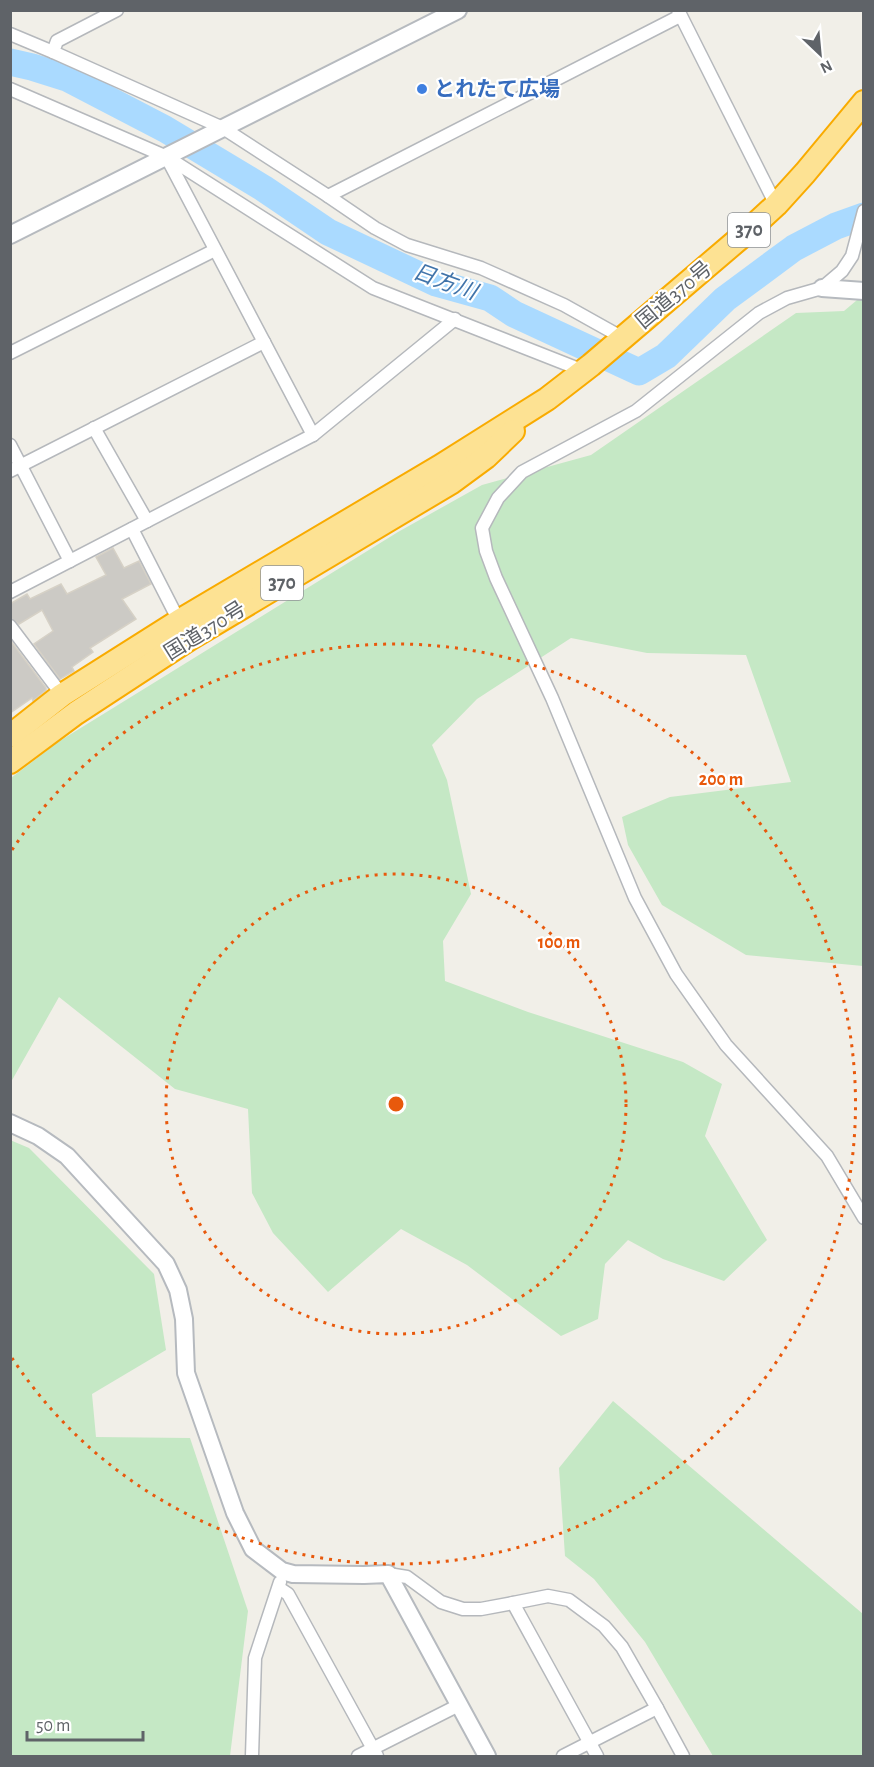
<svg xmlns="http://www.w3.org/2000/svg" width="874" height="1767" font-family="'Alegreya Sans','Noto Sans JP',sans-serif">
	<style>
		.green { fill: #c5e8c5 }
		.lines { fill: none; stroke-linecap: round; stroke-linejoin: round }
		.river { stroke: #aadaff; stroke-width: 27 }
		.building { fill: #cccac5; stroke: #d6d1c6; stroke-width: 1.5 }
		.street-casing { stroke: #b5b8bc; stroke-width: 15 }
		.secondary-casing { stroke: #b6babf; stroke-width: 20 }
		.highway-casing { stroke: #f9ab00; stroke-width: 26 }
		.street { stroke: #fff; stroke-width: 12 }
		.secondary { stroke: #fff; stroke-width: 16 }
		.highway { stroke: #fde293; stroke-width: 22 }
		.ring { fill: none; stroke: #e8590c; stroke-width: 3; stroke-dasharray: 3 6 }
		.shop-dot { fill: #3f7fe0; stroke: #fff; stroke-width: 2 }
		.labels { text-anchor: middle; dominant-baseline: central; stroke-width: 4.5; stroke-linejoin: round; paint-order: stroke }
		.shield { fill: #fff; stroke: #8f9295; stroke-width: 1.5 }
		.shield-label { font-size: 20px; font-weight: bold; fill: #5f6368 }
		.shop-label { font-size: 21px; font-weight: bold; fill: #366cbe; stroke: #fff; text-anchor: start }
		.street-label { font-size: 21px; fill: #5f6368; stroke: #fff }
		.water-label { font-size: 22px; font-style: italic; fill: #4174aa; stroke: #fff }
		.centre { fill: #e8590c; stroke: #fff; stroke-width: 3 }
		.ring-label { font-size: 18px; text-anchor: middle; font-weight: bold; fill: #e8590c; stroke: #fff; stroke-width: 4.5; stroke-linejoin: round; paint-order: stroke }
	</style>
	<rect width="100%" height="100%" fill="#f1efe8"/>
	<g class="green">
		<polygon points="863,295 863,966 746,955 662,905 628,845 622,817 670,797 791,782 746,655 647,653 571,638 477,699 432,745 447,780 471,894 443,941 445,981 528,1012 683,1062 722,1084 705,1136 767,1240 724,1281 663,1259 628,1240 605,1264 598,1319 561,1336 467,1265 401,1229 328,1292 273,1233 252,1193 248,1109 175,1089 59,997 11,1082 11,778 58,742 398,532 482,485 591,455 796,313 844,311"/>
		<polygon points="10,1140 29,1148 154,1274 166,1350 92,1394 96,1437 190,1438 248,1611 230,1756 11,1756"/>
		<polygon points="613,1401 863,1614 863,1756 713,1756 645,1642 594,1579 565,1556 559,1468"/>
	</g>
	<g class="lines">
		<polyline class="river" points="10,62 32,67 67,78 165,129 263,188 328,232 436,283 490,298 514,314 639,372 666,356 725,299 794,248 836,226 864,216"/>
	</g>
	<g class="building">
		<polygon points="113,548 124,568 139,561 151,584 122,599 136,619 90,648 93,652 72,667 74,671 60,679 34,644 53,631 42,610 19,624 10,618 10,604 27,594 30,599 61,584 67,594 106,575 96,557"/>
		<polygon points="10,640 46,688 46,690 33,701 32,698 10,713"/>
	</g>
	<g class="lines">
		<g class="street-casing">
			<g id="street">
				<polyline points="117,10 57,41 53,52 223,128 328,196 375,228 407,245 481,268 564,305 623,338"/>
				<polyline points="678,10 776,205"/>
				<polyline points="10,34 53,52"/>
				<polyline points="10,89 167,157 373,288 584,371"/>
				<polyline points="167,158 313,435"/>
				<polyline points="328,196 680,16"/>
				<polyline points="864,211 852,256 842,271 822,288 787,298 759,313 636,411 522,472 498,498 482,528 486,551 496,578 552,698 635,898 676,974 726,1045 827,1156 864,1218"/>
				<polyline points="10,353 215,250"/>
				<polyline points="94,428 147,521"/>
				<polyline points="10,445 70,561"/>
				<polyline points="10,471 264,342"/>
				<polyline points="132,529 179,621"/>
				<polyline points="10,592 313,435 455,319"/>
				<polyline points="10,626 62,695"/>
				<polyline points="388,1574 407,1577 441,1602 463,1609 481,1609 513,1603 597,1756"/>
				<polyline points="279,1588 288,1594 377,1756"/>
				<polyline points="513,1603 548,1596 569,1600 604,1626 622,1647 657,1708 563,1756"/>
				<polyline points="657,1708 683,1756"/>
				<polyline points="252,1756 255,1658 280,1582"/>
				<polyline points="358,1756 459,1705"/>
			</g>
		</g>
		<g class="secondary-casing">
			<g id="secondary">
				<polyline points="10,235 458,10"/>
				<polyline points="822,288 864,291"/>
				<polyline points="10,1123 38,1136 67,1156 166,1264 178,1290 184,1319 186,1373 235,1513 253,1549 282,1571 293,1574 364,1575 388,1574 487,1756"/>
			</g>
		</g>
		<g class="highway-casing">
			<g id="highway">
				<polyline points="10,736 62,695 179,621 439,467 547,399 591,365 740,238 776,205 805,173 864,102"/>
				<polyline points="10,762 76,713 189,639 452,482 486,457 513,431"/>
			</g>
		</g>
		<use href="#street" class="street"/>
		<use href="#secondary" class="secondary"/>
		<use href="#highway" class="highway"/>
	</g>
	<g class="ring">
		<circle cx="396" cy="1104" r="230"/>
		<path d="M12 850A460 460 0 1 1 12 1358"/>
	</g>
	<circle class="shop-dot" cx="422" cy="89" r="6"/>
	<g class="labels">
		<g class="shield">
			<rect x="728" y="213" width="42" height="34" rx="4.5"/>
			<rect x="261" y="566" width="42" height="34" rx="4.5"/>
		</g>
		<g class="shield-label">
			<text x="749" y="230">370</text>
			<text x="282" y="583">370</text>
		</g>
		<g class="shop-label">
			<text x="434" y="89">とれたて広場</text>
		</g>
		<g class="street-label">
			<text transform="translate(674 295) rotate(-40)">国道370号</text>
			<text transform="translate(205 631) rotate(-32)">国道370号</text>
		</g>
		<g class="water-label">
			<text transform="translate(445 282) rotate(20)">日方川</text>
		</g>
	</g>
	<circle cx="396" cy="1104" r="9" class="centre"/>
	<g class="ring-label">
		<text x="721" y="785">200 m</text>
		<text x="559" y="948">100 m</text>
	</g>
	<rect width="874" height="1767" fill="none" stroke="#5f6368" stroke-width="24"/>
	<g transform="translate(820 54) rotate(154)" stroke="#ffffff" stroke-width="4.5" paint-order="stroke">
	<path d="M0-4.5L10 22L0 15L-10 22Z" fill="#5f6368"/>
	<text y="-9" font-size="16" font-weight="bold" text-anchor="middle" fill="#5f6368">N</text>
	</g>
	<path d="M27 1731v9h116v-9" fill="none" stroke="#5f6368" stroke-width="3"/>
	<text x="36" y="1731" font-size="18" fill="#5f6368" stroke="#ffffff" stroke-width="4.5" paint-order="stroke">50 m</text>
</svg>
